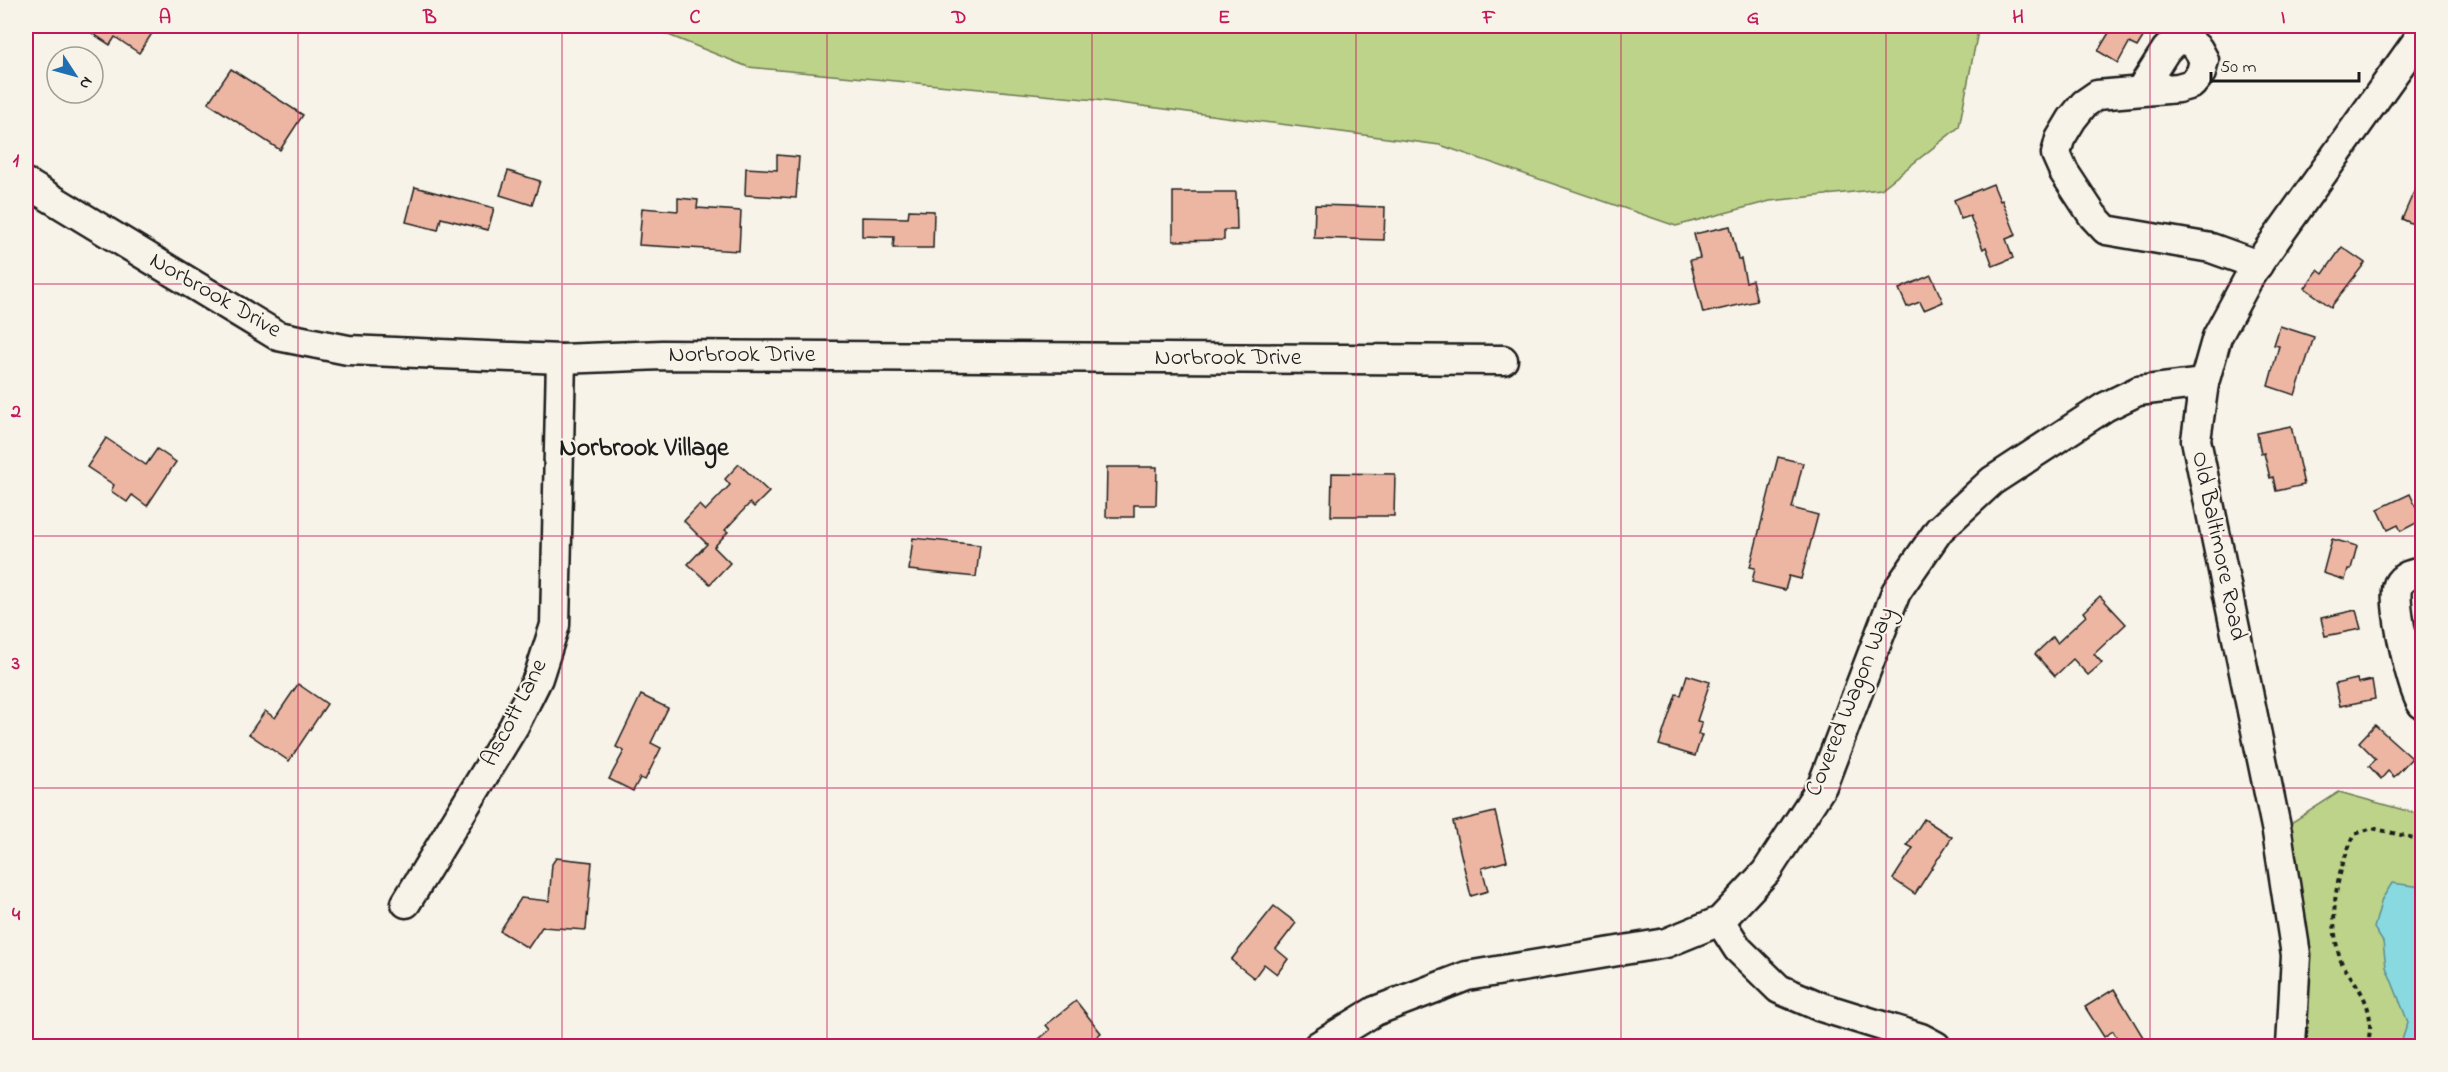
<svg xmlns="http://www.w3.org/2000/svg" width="2448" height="1072" font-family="'Indie Flower',sans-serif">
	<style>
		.green { fill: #bcd389; stroke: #6c7852; stroke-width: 1.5 }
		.water { fill: #88dae0; stroke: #5d8e92; stroke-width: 1.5 }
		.building { fill: #edb6a3; stroke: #1c1c1c; stroke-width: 1.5 }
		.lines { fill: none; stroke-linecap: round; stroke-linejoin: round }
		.minor-casing { stroke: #1c1c1c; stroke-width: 33 }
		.path { stroke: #1c1c1c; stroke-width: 4; stroke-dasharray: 4.5 4.5; stroke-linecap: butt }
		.minor { stroke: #f7f3e8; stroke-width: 28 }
		.grid { fill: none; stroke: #c2185b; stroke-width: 1.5; stroke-opacity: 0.55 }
		.labels { text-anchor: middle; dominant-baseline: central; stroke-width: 4.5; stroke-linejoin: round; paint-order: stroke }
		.street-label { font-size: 24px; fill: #1c1c1c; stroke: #f7f3e8 }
		.neighbourhood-label { font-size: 26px; font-weight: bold; fill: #1c1c1c; stroke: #f7f3e8 }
		.neatline { fill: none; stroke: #c2185b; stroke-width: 2 }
		.grid-label { font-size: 20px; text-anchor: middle; font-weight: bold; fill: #c2185b }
	</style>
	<rect width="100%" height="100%" fill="#f7f3e8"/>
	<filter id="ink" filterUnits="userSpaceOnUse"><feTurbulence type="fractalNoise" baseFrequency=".0167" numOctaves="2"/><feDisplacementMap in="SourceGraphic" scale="12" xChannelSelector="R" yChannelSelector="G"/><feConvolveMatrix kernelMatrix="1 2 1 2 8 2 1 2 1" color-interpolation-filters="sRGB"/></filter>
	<g filter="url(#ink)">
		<g class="green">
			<polygon points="646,26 1979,26 1959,127 1881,189 1770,201 1676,226 1440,145 1096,100 748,67"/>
			<polygon points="2339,792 2422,815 2422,1046 2291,1046 2277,832"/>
		</g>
		<polygon class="water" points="2392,883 2422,887 2422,1046 2400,1046 2408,1022 2386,967 2383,942 2374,928 2382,899"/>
		<g class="building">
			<polygon points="81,26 157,26 139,53 115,37 110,45"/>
			<polygon points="2100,26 2150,26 2137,47 2129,43 2118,63 2098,51 2110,31"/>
			<polygon points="231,69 303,115 280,150 208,103"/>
			<polygon points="777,155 799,157 796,198 745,195 746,168 777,170"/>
			<polygon points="508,171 540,181 532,205 500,195"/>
			<polygon points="2422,173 2422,228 2402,219"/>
			<polygon points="1993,184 2000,201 2002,200 2016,235 2006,239 2013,258 1993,266 1986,247 1983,249 1970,216 1961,219 1954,200"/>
			<polygon points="415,187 494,208 488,230 441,218 438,230 406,222"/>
			<polygon points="1173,192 1236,192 1237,230 1224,230 1224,240 1173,241"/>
			<polygon points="678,198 698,200 697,208 741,211 739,251 639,245 642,208 678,211"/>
			<polygon points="1315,205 1385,207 1384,240 1314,238"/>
			<polygon points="909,210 934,211 933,248 893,248 894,237 862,236 862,217 908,218"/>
			<polygon points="1730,226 1738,259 1741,259 1746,282 1752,280 1757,301 1703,313 1690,260 1700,258 1694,234"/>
			<polygon points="2342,247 2365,263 2331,307 2305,288 2318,270 2323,274"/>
			<polygon points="1931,275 1943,302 1924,310 1920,302 1907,307 1899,289"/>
			<polygon points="2280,326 2314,337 2295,395 2268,386 2279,346 2274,345"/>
			<polygon points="2291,426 2304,485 2276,491 2273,477 2270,478 2264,453 2261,454 2257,433"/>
			<polygon points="106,438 146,465 157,449 176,462 147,506 132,495 127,502 111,491 114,485 87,467"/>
			<polygon points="1778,457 1803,463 1792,508 1818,515 1801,579 1789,576 1785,590 1752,582 1755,568 1750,567"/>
			<polygon points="739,464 769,492 754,507 750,503 725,530 728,532 714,547 730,563 710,584 688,564 707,544 684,521 699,505 705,511 730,485 725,479"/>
			<polygon points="1107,467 1157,467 1156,505 1134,505 1134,517 1106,517"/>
			<polygon points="1332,473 1395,474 1394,516 1331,516"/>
			<polygon points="2410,494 2422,520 2401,531 2398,525 2388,530 2378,509"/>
			<polygon points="913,538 980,545 976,577 909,570"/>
			<polygon points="2332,539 2357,546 2351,569 2348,569 2345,580 2323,573"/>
			<polygon points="2100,596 2126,624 2094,654 2102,663 2088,675 2073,659 2055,676 2035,654 2053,637 2057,643 2086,616 2083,612"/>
			<polygon points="2356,610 2361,629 2325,636 2321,618"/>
			<polygon points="1687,675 1710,682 1697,721 1702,722 1698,734 1702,735 1695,756 1659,745 1676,694 1681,695"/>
			<polygon points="2357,679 2358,683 2372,680 2375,699 2340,706 2335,684"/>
			<polygon points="298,684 327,704 289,761 249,734 265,711 275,718"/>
			<polygon points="641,695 668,708 651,743 661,748 645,780 640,778 633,791 609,779 624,751 616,747"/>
			<polygon points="2375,725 2412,758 2394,777 2388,771 2381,779 2369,766 2376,759 2359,742"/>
			<polygon points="1495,812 1507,861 1482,868 1488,891 1471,896 1453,822"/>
			<polygon points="1924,819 1952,837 1915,894 1893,879 1913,848 1907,845"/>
			<polygon points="556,858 592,862 586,930 542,927 528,948 500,931 521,898 549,901 552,864"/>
			<polygon points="1274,906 1296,923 1276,949 1288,959 1277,974 1264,964 1254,978 1231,960"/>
			<polygon points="2114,989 2149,1047 2122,1047 2113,1031 2104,1037 2085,1007"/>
			<polygon points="1076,1001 1101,1033 1084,1047 1029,1047 1050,1030 1046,1025"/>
		</g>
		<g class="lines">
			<g class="minor-casing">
				<g id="minor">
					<polyline points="2140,91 2166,50 2176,40 2189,41 2198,49 2204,60 2201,73 2192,84 2178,88 2097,95 2084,104 2072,119 2060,139 2056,154 2064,172 2093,216 2106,230 2211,248 2258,265"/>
					<polyline points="26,183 278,336 348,350 561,359 662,355 1503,360"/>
					<path d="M2422 572C2413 574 2403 575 2398 585 2391 602 2412 689 2422 704"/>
					<polyline points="406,903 514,726 538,678 555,625 561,359"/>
					<polyline points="1720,921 1738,949 1779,989 1821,1007 1921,1038 1936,1046"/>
					<polyline points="1318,1046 1375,1011 1467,976 1666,943 1720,921 1766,872 1822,786 1896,592 1939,530 1992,481 2105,407 2138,391 2204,383"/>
					<polyline points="2291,1046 2296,955 2277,832 2196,440 2204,383 2217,337 2251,274 2422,34"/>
				</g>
			</g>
			<path class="path" d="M2367 1046C2374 1020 2369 1003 2354 981 2350 975 2344 968 2341 961 2327 922 2336 871 2355 834L2372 828 2422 840"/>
			<use href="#minor" class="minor"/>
		</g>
	</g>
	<path class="grid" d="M298 26V1046M562 26V1046M827 26V1046M1092 26V1046M1356 26V1046M1621 26V1046M1886 26V1046M2150 26V1046M26 284H2422M26 536H2422M26 788H2422"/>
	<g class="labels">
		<g class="street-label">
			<text transform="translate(215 296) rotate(30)">Norbrook Drive</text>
			<text x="742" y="355">Norbrook Drive</text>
			<text x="1228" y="358">Norbrook Drive</text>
			<text transform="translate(2218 546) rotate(78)">Old Baltimore Road</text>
			<text transform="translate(1851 702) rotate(-68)">Covered Wagon Way</text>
			<text transform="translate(515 713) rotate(-63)">Ascott Lane</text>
		</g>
		<g class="neighbourhood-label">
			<text x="644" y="449">Norbrook Village</text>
		</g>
	</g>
	<rect width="2448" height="1072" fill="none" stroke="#f7f3e8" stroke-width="66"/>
	<g transform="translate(75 75) rotate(126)"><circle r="28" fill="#f7f3e8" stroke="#9f9d96" stroke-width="1.5"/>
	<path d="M0-4.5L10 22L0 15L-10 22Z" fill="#1f6fb2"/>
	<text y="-9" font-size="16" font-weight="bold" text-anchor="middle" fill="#1c1c1c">N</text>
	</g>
	<path d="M2211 72v9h148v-9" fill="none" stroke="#1c1c1c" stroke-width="3"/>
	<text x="2220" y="72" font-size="18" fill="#1c1c1c" stroke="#f7f3e8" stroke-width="4.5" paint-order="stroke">50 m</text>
	<rect x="33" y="33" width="2382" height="1006" class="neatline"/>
	<g class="grid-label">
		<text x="165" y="23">A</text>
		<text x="430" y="23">B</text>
		<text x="695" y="23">C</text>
		<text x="959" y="23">D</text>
		<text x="1224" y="23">E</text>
		<text x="1489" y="23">F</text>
		<text x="1753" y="23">G</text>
		<text x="2018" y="23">H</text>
		<text x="2283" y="23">I</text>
		<text x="16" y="166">1</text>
		<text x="16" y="417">2</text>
		<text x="16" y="669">3</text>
		<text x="16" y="920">4</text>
	</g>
</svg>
